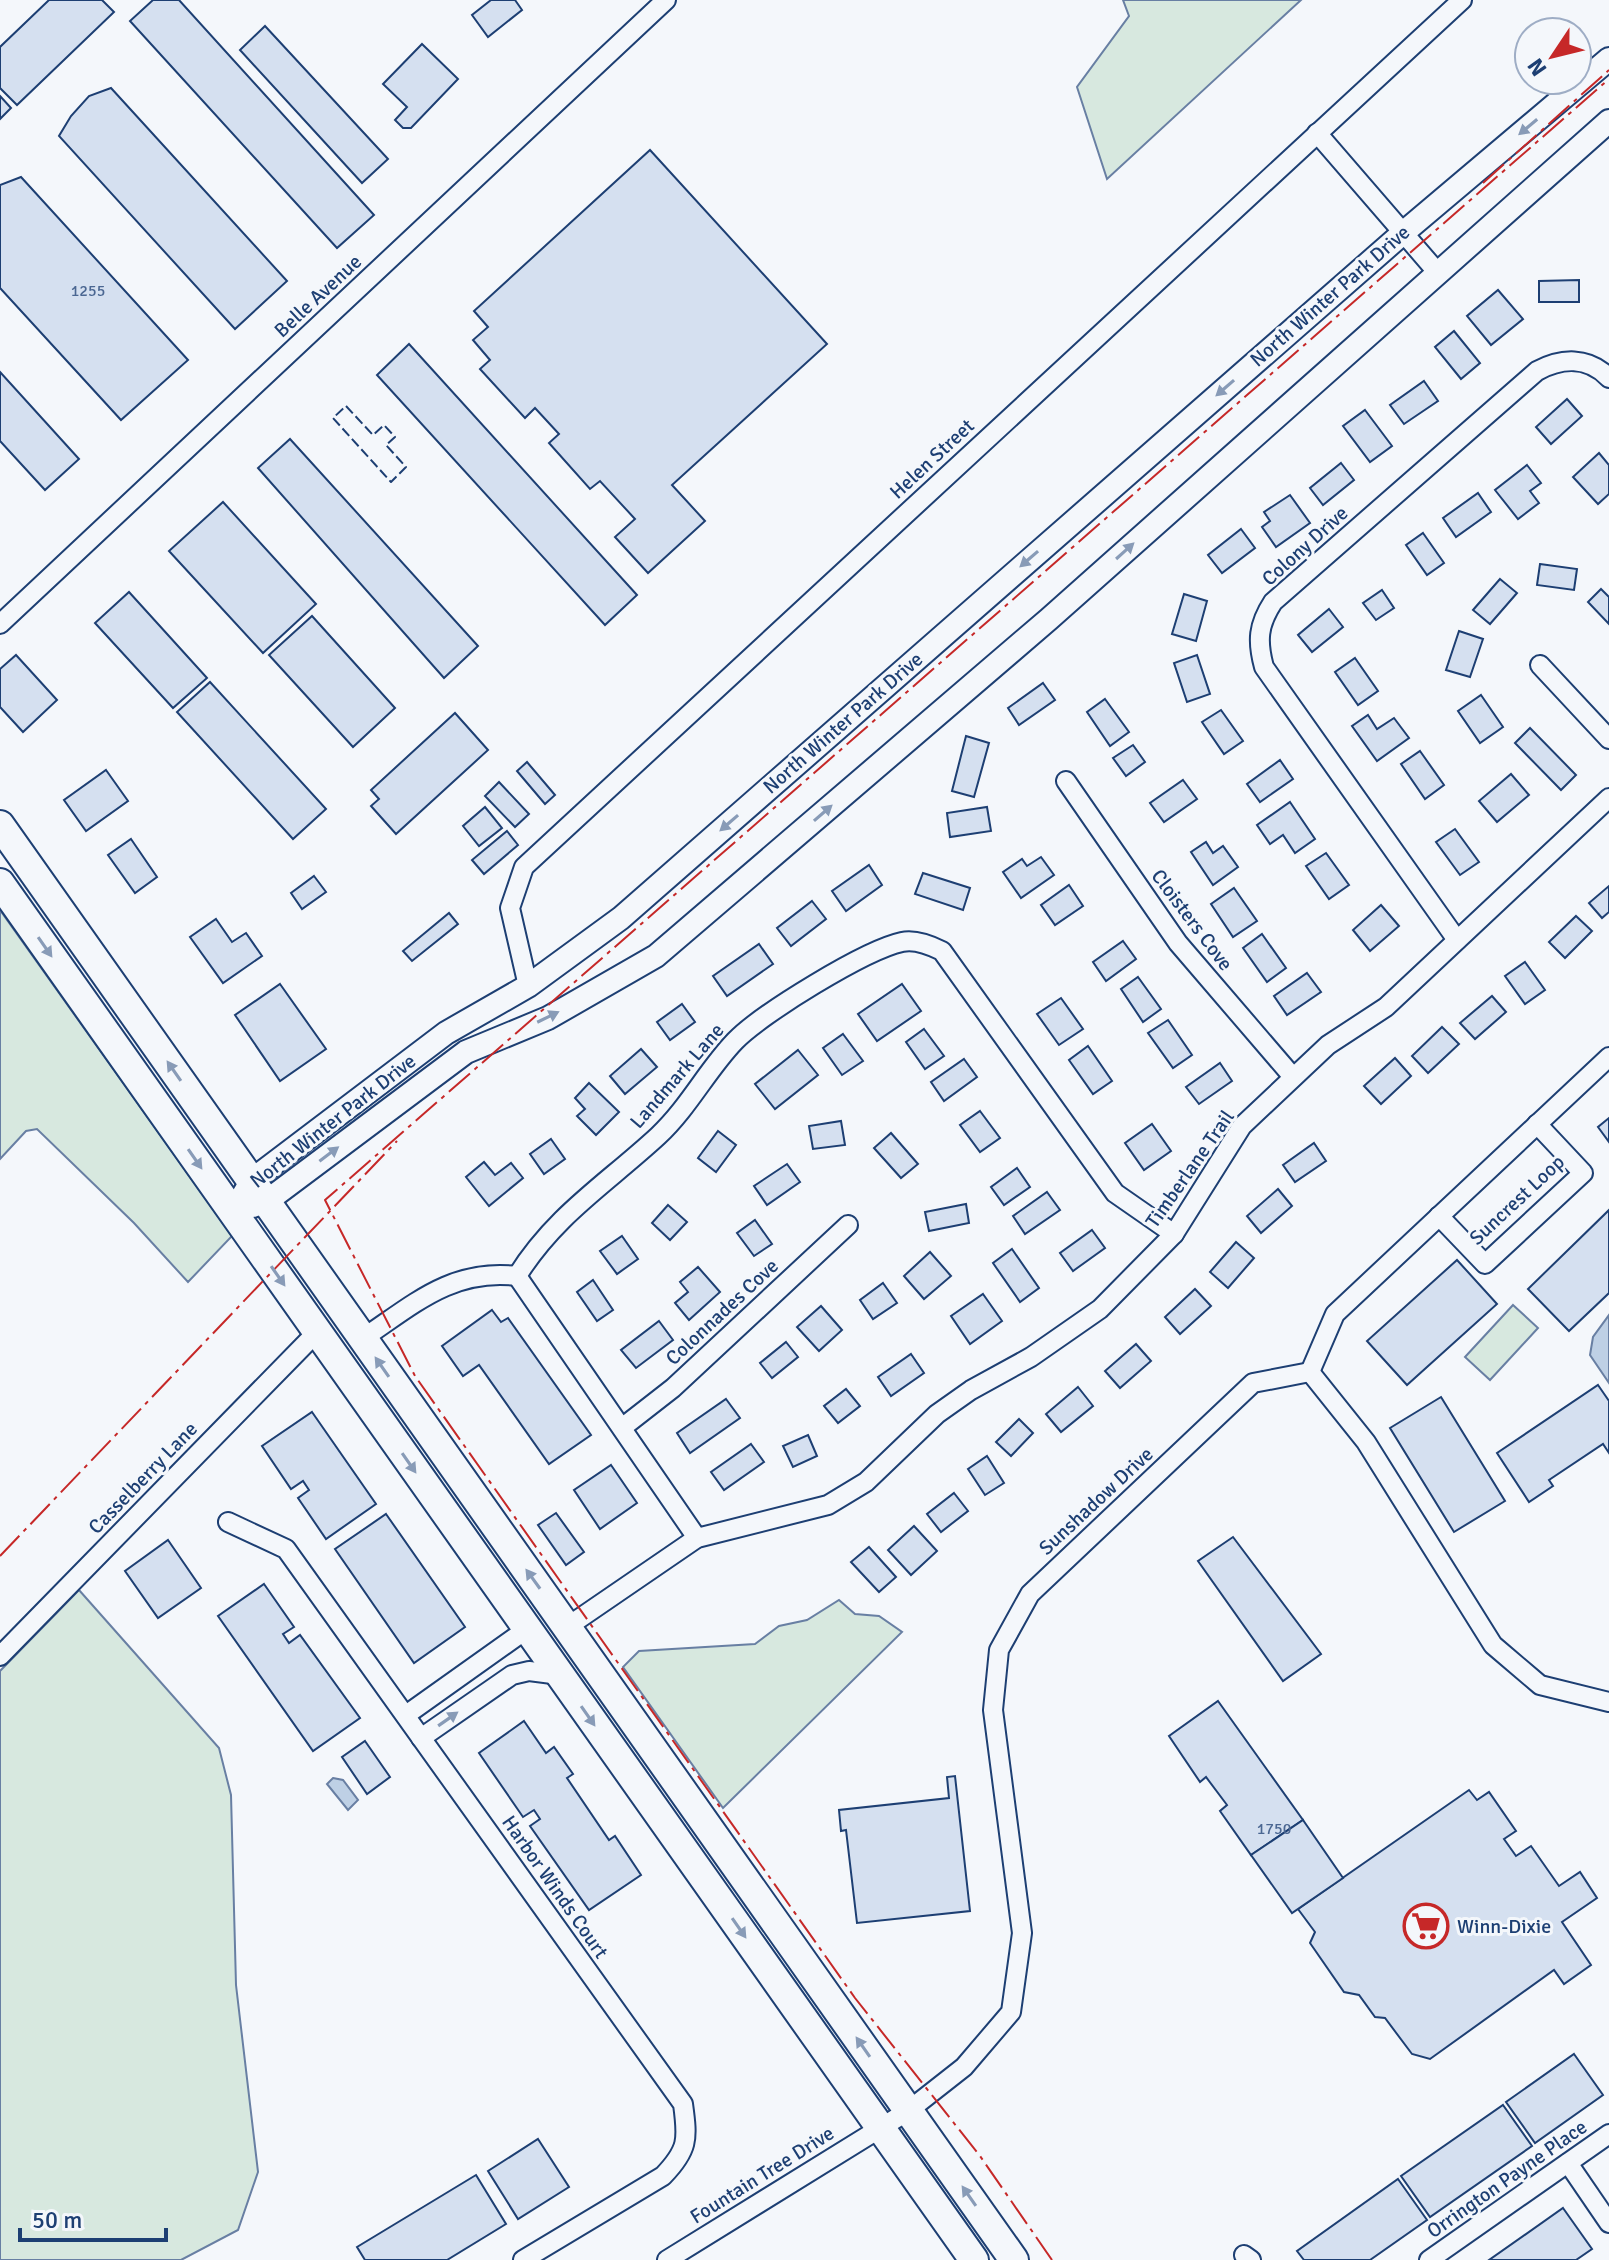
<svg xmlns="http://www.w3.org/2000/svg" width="1609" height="2260" font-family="Signika,sans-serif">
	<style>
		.green { fill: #d7e8df; stroke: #687fa3; stroke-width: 2 }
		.water { fill: #bed0e5; stroke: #687fa3; stroke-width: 2 }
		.building { fill: #d5e0f0; stroke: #1d3f73; stroke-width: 2 }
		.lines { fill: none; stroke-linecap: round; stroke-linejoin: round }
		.minor-casing { stroke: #1d3f73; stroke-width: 22 }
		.tertiary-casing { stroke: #1d3f73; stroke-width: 26 }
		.primary-casing { stroke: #1d3f73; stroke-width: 32 }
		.minor { stroke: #f4f7fb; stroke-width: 18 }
		.tertiary { stroke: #f4f7fb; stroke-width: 22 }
		.primary { stroke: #f4f7fb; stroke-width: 28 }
		.fence { stroke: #1d3f73; stroke-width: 2; stroke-dasharray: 10 4; stroke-linecap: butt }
		.power { stroke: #c62828; stroke-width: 2; stroke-dasharray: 28 6 4 6; stroke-linecap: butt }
		.oneway { fill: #889bb7 }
		.labels { text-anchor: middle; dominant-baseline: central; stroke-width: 6; stroke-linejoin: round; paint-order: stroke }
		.number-label { font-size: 16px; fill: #4b6792 }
		.street-label { font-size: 20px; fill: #1d3f73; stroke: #f4f7fb }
		.poi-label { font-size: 20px; fill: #1d3f73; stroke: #f4f7fb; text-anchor: start }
	</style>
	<rect width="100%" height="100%" fill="#f4f7fb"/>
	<g class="green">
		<polygon points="1123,0 1301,0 1107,179 1077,87 1129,16"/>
		<polygon points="0,910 232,1236 188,1282 134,1223 37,1129 26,1131 0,1159"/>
		<polygon points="1513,1305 1538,1328 1490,1380 1465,1357"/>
		<polygon points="79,1590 219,1748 231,1795 236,1985 258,2172 238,2230 181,2260 0,2260 0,1671"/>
		<polygon points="839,1600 855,1614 879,1616 902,1632 723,1808 623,1667 639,1651 755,1644 779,1626 807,1620"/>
	</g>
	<g class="water">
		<polygon points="1609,1315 1609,1383 1590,1355 1593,1337"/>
		<polygon points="333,1778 343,1780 358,1800 348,1810 327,1784"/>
	</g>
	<g class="building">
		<polygon points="49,0 102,0 114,12 17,105 0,88 0,47"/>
		<polygon points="153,0 179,0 374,215 337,248 130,21"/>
		<polygon points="491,0 515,0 522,10 488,37 472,15"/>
		<polygon points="265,26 388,159 362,183 240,50"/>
		<polygon points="422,44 458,79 411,128 403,128 395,120 407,107 383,84"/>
		<polygon points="111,88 287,281 235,329 59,136 71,116 89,96"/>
		<polygon points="0,96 11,108 0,119"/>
		<polygon points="650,150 827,344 672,485 705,521 648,573 615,537 635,519 600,481 590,489 549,443 559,434 535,408 525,418 480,369 490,360 473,340 488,327 474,311"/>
		<polygon points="21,177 188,360 121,420 0,288 0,185"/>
		<polygon points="1579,280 1579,302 1539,302 1539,281"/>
		<polygon points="1498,290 1523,319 1491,345 1467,316"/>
		<polygon points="1454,331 1480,363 1461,379 1435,347"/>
		<polygon points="409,344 637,595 605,625 377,375"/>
		<polygon points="0,372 79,459 45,490 0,441"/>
		<polygon points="1424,381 1438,401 1404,424 1390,405"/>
		<polygon points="1567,399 1582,416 1551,444 1536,427"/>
		<polygon points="1365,410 1392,446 1370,462 1343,426"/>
		<polygon points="290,439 478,646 444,678 258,468"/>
		<polygon points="1599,453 1609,465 1609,494 1598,504 1573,477"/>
		<polygon points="1341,463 1354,480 1323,505 1310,488"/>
		<polygon points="1527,465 1541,483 1530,491 1539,503 1518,519 1495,490"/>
		<polygon points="1478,493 1491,512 1456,537 1443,518"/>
		<polygon points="1290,495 1310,523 1276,547 1262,527 1270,521 1264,512"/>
		<polygon points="223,502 316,604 263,653 169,551"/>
		<polygon points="1241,529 1255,548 1222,573 1208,555"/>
		<polygon points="1423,533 1444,563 1427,575 1406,545"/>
		<polygon points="1540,564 1577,569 1574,590 1537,585"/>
		<polygon points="1500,579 1517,593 1490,624 1473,610"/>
		<polygon points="1601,589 1609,597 1609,624 1588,602"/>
		<polygon points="1382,590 1394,608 1376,620 1363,603"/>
		<polygon points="129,592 207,678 173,708 95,623"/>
		<polygon points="1184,594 1207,601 1196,641 1172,634"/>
		<polygon points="1329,609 1343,627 1312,652 1298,635"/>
		<polygon points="312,616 395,708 353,747 269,655"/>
		<polygon points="1459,631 1483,639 1470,677 1446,670"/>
		<polygon points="16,655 57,700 23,732 0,707 0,669"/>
		<polygon points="1197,655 1210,694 1187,702 1174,663"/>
		<polygon points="1355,658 1378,691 1358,705 1335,672"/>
		<polygon points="210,682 326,809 293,839 177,712"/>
		<polygon points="1043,683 1055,700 1019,725 1008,708"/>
		<polygon points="1481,695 1503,727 1480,743 1458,711"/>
		<polygon points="1105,699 1129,732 1110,746 1087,712"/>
		<polygon points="1221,710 1243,741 1224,754 1202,722"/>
		<polygon points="455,713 488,750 396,834 371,806 379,799 371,790"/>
		<polygon points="1368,715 1377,729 1394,718 1409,738 1377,761 1352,726"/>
		<polygon points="1530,728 1576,775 1561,790 1515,743"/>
		<polygon points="966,736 989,743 974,797 952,791"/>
		<polygon points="1133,745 1145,762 1126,776 1113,758"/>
		<polygon points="1420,751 1444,785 1425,799 1401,764"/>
		<polygon points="1280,760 1293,779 1260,802 1247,784"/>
		<polygon points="527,762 555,795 545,804 517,771"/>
		<polygon points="106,770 128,801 86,831 64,800"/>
		<polygon points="1511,774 1529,795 1497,822 1479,801"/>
		<polygon points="1183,780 1197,799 1164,822 1150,803"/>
		<polygon points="499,782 529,814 515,827 485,796"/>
		<polygon points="1290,802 1315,839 1295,853 1283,835 1270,844 1257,825"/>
		<polygon points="485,807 502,828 479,846 463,826"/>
		<polygon points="987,807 991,831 950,837 947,813"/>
		<polygon points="1455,829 1479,862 1460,875 1436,842"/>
		<polygon points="507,831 518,845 484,874 472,860"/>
		<polygon points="131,839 157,877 135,893 108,855"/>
		<polygon points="1206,842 1213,853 1223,846 1238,867 1213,885 1191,852"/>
		<polygon points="1326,853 1349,885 1329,899 1306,866"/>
		<polygon points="1041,857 1054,875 1021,898 1003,872 1022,859 1027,866"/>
		<polygon points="869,865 882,885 846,911 832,891"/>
		<polygon points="923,873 970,888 963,910 915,894"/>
		<polygon points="314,876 326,892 302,909 291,893"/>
		<polygon points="1069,885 1083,906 1055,925 1041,905"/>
		<polygon points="1609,886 1609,912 1602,918 1589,903"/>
		<polygon points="1234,888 1257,921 1233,937 1211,904"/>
		<polygon points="812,901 826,919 791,946 777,928"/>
		<polygon points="1381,905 1399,926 1370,951 1353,930"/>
		<polygon points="449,913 458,924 412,961 403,951"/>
		<polygon points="1576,916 1592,931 1565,958 1549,942"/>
		<polygon points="216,919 232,942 246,933 262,956 223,983 190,937"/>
		<polygon points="1262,934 1286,968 1267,982 1243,948"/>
		<polygon points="1123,941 1136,959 1106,981 1093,962"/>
		<polygon points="759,944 773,964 727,996 713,976"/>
		<polygon points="1525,962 1545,990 1525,1004 1505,976"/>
		<polygon points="1307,973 1321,992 1287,1015 1274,996"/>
		<polygon points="1138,977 1161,1009 1143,1022 1121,989"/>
		<polygon points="280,984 326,1049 280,1081 235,1015"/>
		<polygon points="902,984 921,1011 877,1041 858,1014"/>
		<polygon points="1492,996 1506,1012 1475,1039 1460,1023"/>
		<polygon points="1061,998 1083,1029 1059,1045 1037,1014"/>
		<polygon points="682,1004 695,1022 670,1040 657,1022"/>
		<polygon points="1168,1020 1192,1055 1173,1068 1148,1033"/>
		<polygon points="1442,1027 1459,1044 1428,1073 1412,1056"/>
		<polygon points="924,1029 944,1056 925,1069 906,1042"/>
		<polygon points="843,1034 863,1061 842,1075 823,1048"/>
		<polygon points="1088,1046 1112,1081 1093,1094 1069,1060"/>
		<polygon points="641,1049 657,1067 625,1094 610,1076"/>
		<polygon points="798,1050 818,1075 775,1109 755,1084"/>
		<polygon points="1395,1058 1411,1076 1381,1104 1364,1086"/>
		<polygon points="964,1059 977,1077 944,1101 931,1082"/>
		<polygon points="1220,1063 1232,1081 1199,1104 1186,1087"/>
		<polygon points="589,1083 619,1112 596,1135 577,1116 585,1109 575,1098"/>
		<polygon points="980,1111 1000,1138 980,1152 960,1125"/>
		<polygon points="1609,1118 1609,1142 1598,1127"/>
		<polygon points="841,1121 845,1145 813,1149 809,1126"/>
		<polygon points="1152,1124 1171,1151 1144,1170 1125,1143"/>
		<polygon points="718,1131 736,1145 716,1172 698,1158"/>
		<polygon points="891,1133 918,1164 901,1178 874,1148"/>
		<polygon points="551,1139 565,1159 544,1174 530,1154"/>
		<polygon points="1314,1143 1326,1161 1295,1182 1283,1165"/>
		<polygon points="484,1162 495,1175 511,1163 523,1178 489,1206 466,1177"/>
		<polygon points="787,1164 800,1182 767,1205 754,1186"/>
		<polygon points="1017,1168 1030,1187 1004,1205 991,1187"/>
		<polygon points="1278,1189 1292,1206 1261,1233 1247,1216"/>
		<polygon points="1047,1192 1060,1210 1025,1234 1013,1216"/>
		<polygon points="966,1204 969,1223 929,1231 925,1212"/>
		<polygon points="668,1205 687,1222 670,1240 652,1223"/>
		<polygon points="1609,1210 1609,1293 1569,1331 1528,1289"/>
		<polygon points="755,1220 772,1244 754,1256 737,1233"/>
		<polygon points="1092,1230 1105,1248 1073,1271 1060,1253"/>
		<polygon points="622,1236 638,1259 617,1274 600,1251"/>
		<polygon points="1236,1242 1254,1258 1228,1288 1210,1272"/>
		<polygon points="1012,1249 1039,1288 1020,1302 993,1263"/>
		<polygon points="930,1252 951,1276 924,1299 904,1276"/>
		<polygon points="1457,1260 1497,1304 1407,1385 1367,1341"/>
		<polygon points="698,1267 720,1292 689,1320 675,1303 688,1292 680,1282"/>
		<polygon points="593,1280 613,1310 597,1321 577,1292"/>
		<polygon points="883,1283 897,1303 873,1319 860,1300"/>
		<polygon points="1195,1289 1211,1306 1180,1334 1165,1317"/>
		<polygon points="983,1294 1002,1321 970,1344 951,1316"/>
		<polygon points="821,1306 842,1330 819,1351 797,1327"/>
		<polygon points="492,1310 501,1322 508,1318 591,1435 549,1464 479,1365 463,1376 442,1346"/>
		<polygon points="659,1321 673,1340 636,1368 621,1350"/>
		<polygon points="786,1342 798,1357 772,1378 760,1363"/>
		<polygon points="1136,1344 1151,1361 1120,1388 1105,1371"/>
		<polygon points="911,1354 924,1373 891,1396 878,1377"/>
		<polygon points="1598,1385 1609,1401 1609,1453 1603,1444 1549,1480 1553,1486 1529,1502 1497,1453"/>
		<polygon points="1078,1387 1093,1406 1061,1432 1046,1414"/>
		<polygon points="846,1389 860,1406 838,1423 824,1406"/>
		<polygon points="1441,1397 1505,1501 1454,1532 1390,1428"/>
		<polygon points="726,1399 740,1418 690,1453 677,1433"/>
		<polygon points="312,1412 376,1504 326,1539 298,1498 309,1490 303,1481 291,1489 262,1446"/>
		<polygon points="1019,1419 1033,1433 1011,1456 996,1442"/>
		<polygon points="808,1435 817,1456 793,1467 783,1446"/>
		<polygon points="751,1444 764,1462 724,1490 711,1472"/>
		<polygon points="987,1456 1004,1483 985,1495 968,1469"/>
		<polygon points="611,1465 637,1503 600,1529 574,1490"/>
		<polygon points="954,1493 968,1511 941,1532 927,1514"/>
		<polygon points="556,1513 584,1552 566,1565 538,1525"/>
		<polygon points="386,1514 465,1627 414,1663 335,1549"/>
		<polygon points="914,1526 937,1551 911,1575 888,1550"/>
		<polygon points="1233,1537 1321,1654 1283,1681 1198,1561"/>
		<polygon points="168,1540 201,1588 158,1618 125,1571"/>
		<polygon points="869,1547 896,1577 879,1592 851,1562"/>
		<polygon points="264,1584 294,1627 283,1634 289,1643 300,1635 360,1718 313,1751 218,1616"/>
		<polygon points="1218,1701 1303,1820 1251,1855 1220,1811 1227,1805 1206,1777 1200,1782 1169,1736"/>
		<polygon points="524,1721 546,1753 554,1747 573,1774 567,1778 609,1840 615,1836 641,1875 589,1910 530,1826 540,1819 534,1810 523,1817 479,1753"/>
		<polygon points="365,1741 390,1777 367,1794 342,1757"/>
		<polygon points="955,1776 970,1911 857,1923 846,1830 841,1831 839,1810 949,1798 947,1777"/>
		<polygon points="1469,1790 1477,1800 1489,1792 1516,1831 1504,1839 1516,1856 1531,1846 1559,1886 1580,1872 1597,1898 1562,1922 1591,1965 1564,1984 1554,1970 1430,2059 1412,2054 1385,2018 1375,2017 1359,1995 1344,1992 1310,1943 1315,1932 1298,1909"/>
		<polygon points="1303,1820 1343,1878 1292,1913 1251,1855"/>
		<polygon points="1574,2054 1603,2095 1535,2143 1506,2102"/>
		<polygon points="1503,2105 1532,2146 1430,2217 1401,2176"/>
		<polygon points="538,2139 569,2187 518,2219 488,2171"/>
		<polygon points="476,2175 506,2224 447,2260 365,2260 357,2247"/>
		<polygon points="1398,2179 1427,2220 1370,2260 1304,2260 1297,2251"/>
		<polygon points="1563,2208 1592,2249 1576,2260 1489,2260"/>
	</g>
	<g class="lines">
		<g class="minor-casing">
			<g id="minor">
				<polyline points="1317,133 1438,273"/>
				<polyline points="0,624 666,0"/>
				<polyline points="1540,665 1609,739"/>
				<polyline points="1066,781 1178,943 1293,1077"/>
				<path d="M1457 940 1264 667C1257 641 1258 625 1273 602L1537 371C1561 358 1588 356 1609 378"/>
				<polyline points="528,986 510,908 524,867 1462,0"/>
				<polyline points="1439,1216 1485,1264 1583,1173 1537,1124"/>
				<path d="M517 1276C555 1215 606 1184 658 1136 689 1107 707 1070 735 1041 761 1014 865 950 902 942 915 939 930 945 942 951L1115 1193 1174 1234"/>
				<polyline points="517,1276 697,1538"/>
				<path d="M362 1339C413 1305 452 1268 517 1276"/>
				<polyline points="1310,1372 1366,1442 1493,1645 1540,1685 1609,1702"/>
				<polyline points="1310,1372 1335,1314 1609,1057"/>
				<polyline points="623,1427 673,1388 848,1225"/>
				<path d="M228 1522 286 1549 683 2104C688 2140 688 2150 663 2176L523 2260"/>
				<polyline points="567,1627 697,1538 828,1505 866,1482 937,1414 971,1390 1031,1357 1100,1309 1174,1234 1242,1126 1328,1045 1386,1007 1609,798"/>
				<polyline points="0,1656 317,1332"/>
				<polyline points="406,1715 527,1629"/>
				<polyline points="421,1738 512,1675 529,1671 560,1675"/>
				<polyline points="1568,2163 1609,2223"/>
				<polyline points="1244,2255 1251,2260"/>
				<polyline points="667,2260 908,2111 964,2067 1011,2012 1022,1933 993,1710 999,1650 1030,1594 1253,1383 1310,1372"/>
				<polyline points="1429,2260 1609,2134"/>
			</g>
		</g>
		<g class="tertiary-casing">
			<g id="tertiary">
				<polyline points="253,1206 267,1201 466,1052 548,1018 656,956 1049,619 1609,121"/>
				<polyline points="233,1212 252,1180 446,1033 528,986 621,918 1403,233 1609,59"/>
			</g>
		</g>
		<g class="primary-casing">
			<g id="primary">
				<polyline points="0,825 1014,2260"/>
				<polyline points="0,883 974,2260"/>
			</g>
		</g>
		<use href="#minor" class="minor"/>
		<use href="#tertiary" class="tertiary"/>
		<use href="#primary" class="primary"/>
		<polygon class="fence" points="346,406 373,435 384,425 395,437 386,445 406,467 391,482 333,418"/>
		<g class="power">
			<polyline points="1483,183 1609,70"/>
			<polyline points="0,1556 397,1141"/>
			<polyline points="1052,2260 980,2156 855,1998 415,1376 325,1200 1609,79"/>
		</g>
	</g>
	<defs><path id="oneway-solid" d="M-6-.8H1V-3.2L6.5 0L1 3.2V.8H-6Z" transform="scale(2)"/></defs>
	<g class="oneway">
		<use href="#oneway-solid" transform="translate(1528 127) rotate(140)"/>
		<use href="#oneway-solid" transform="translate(1225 388) rotate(139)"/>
		<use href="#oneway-solid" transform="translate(1125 551) rotate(-42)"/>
		<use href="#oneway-solid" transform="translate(1029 559) rotate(139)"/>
		<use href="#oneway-solid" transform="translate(823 813) rotate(-41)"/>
		<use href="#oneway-solid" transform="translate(729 823) rotate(139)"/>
		<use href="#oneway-solid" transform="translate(45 947) rotate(55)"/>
		<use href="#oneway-solid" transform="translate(548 1017) rotate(-26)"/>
		<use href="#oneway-solid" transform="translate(174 1071) rotate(-125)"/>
		<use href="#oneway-solid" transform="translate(329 1154) rotate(-37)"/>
		<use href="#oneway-solid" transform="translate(195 1159) rotate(55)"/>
		<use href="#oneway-solid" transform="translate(278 1276) rotate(55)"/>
		<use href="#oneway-solid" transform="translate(382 1367) rotate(-125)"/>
		<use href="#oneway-solid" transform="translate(409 1463) rotate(55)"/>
		<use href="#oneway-solid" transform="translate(533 1579) rotate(-126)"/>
		<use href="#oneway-solid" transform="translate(588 1716) rotate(55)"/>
		<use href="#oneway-solid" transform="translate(448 1719) rotate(-35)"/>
		<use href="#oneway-solid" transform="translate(739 1928) rotate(55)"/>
		<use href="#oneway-solid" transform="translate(863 2047) rotate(-125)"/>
		<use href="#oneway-solid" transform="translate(969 2196) rotate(-125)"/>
	</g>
	<defs>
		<g id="supermarket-ring" transform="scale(2.3)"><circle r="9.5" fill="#f4f7fb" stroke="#c62828" stroke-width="1.5"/><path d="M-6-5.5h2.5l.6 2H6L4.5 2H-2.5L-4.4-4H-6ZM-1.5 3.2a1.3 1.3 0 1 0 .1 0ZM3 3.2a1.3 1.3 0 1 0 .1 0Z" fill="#c62828"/></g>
	</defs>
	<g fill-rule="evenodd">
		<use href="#supermarket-ring" x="1426" y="1926"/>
	</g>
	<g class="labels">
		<g class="number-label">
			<text x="88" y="291">1255</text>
			<text x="1274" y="1829">1750</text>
		</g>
		<g class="street-label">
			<text transform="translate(318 296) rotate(-43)">Belle Avenue</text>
			<text transform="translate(1330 296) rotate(-41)">North Winter Park Drive</text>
			<text transform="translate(932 459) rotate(-43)">Helen Street</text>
			<text transform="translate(1305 546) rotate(-42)">Colony Drive</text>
			<text transform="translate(843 723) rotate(-41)">North Winter Park Drive</text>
			<text transform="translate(1192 920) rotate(53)">Cloisters Cove</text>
			<text transform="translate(677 1076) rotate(-49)">Landmark Lane</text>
			<text transform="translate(333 1121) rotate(-38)">North Winter Park Drive</text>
			<text transform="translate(1190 1169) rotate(-55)">Timberlane Trail</text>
			<text transform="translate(1517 1200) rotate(-43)">Suncrest Loop</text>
			<text transform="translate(722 1312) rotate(-43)">Colonnades Cove</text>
			<text transform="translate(143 1478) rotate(-46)">Casselberry Lane</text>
			<text transform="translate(1096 1501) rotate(-43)">Sunshadow Drive</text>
			<text transform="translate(555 1887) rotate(55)">Harbor Winds Court</text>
			<text transform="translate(762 2175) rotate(-32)">Fountain Tree Drive</text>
			<text transform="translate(1507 2179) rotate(-35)">Orrington Payne Place</text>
		</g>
		<g class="poi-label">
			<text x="1457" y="1926">Winn-Dixie</text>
		</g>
	</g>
	<g transform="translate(1553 56) rotate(235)"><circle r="38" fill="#f4f7fb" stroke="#9eadc5" stroke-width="2"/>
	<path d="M0-6L14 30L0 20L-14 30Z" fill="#c62828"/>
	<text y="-12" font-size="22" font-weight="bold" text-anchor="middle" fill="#1d3f73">N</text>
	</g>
	<path d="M20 2228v12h146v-12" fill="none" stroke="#1d3f73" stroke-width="4"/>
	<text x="32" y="2228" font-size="24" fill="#1d3f73" stroke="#f4f7fb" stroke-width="6" paint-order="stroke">50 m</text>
</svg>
